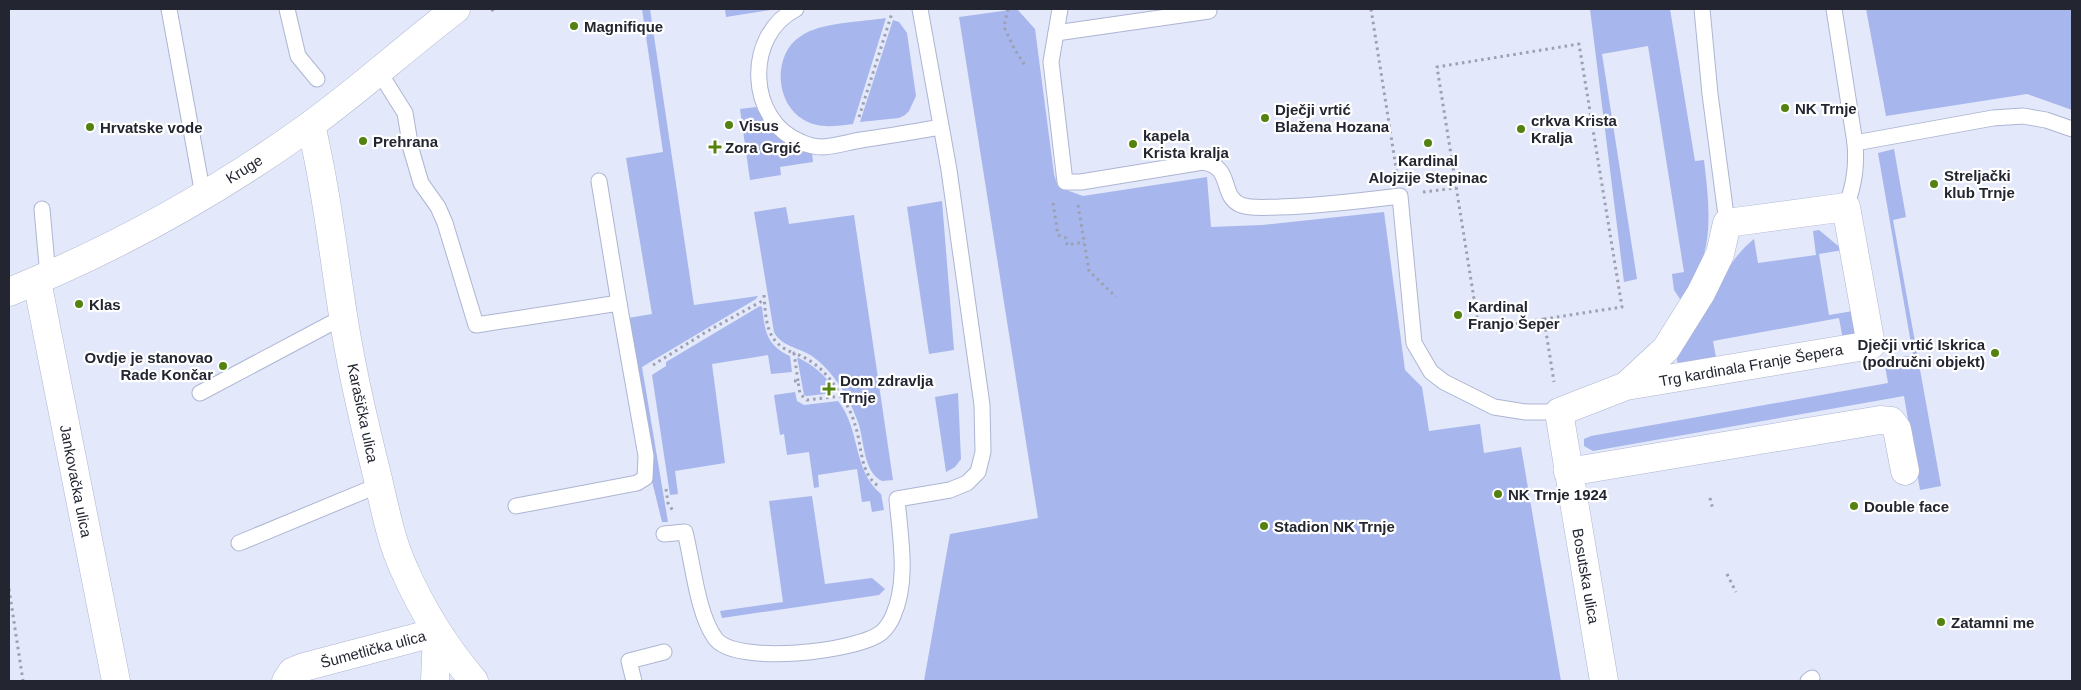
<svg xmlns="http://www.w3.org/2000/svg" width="2081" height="690" font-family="Helvetica,sans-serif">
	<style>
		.green { fill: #a7b6ec }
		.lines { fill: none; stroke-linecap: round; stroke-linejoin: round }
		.lane-casing { stroke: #adb5d2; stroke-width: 17 }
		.street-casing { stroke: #adb5d2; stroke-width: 29 }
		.secondary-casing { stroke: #adb5d2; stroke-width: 29 }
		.path { stroke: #9ca0b0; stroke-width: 3; stroke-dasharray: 2.5 4; stroke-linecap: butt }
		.lane { stroke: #fff; stroke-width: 15 }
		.street { stroke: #fff; stroke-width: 28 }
		.secondary { stroke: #fff; stroke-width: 28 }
		.poi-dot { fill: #548211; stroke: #fff; stroke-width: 2 }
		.labels { text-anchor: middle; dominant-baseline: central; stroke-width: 4.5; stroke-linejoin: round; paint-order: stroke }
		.poi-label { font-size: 15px; font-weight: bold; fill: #232631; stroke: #fff; text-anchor: start }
		.street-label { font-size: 15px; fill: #232631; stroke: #fff }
	</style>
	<rect width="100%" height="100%" fill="#e3e8fa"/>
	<g class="green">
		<polygon points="642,9 650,9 694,305 758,296 756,299 642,367 668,522 662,522 652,481 652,459 628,318 652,314 626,158 663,152"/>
		<polygon points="725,9 777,9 726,17"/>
		<polygon points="1017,9 1035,29 1054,174 1058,187 1083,196 1207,177 1211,227 1262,225 1384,212 1405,370 1422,387 1429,431 1480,424 1484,453 1521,447 1561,681 924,681 950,534 1038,518 959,17"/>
		<path d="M1590 9H1670L1695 161 1704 160C1708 195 1713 231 1701 264 1697 277 1688 290 1682 302L1674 290 1672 274 1684 272 1648 46 1602 54 1637 279 1624 282Z"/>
		<polygon points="1866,9 2072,9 2072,110 2027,94 1886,116"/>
		<path d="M886 18 853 124C836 126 819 129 804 120 775 104 772 54 801 36 821 22 861 22 886 18Z"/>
		<polygon points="893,20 899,22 907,33 916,96 909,111 905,115 899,118 860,122"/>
		<path d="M756 107C769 132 785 145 812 153L813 162 780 167 781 175 750 180 740 109Z"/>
		<polygon points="1894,149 1906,217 1893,220 1941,486 1920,490 1904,396 1593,451 1584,446 1584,439 1591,436 1888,383 1884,360 1913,355 1878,153"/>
		<polygon points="942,201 954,350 929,354 907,207"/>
		<path d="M786 207 789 224 854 215 893 480 882 481C864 473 864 442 859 425 855 414 851 404 845 394 836 379 826 366 812 356 798 347 782 347 774 332L754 212Z"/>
		<path d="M1819 230 1843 250 1819 254 1829 315 1853 311 1855 338 1843 340 1839 318 1713 341 1717 363 1685 365 1677 362V356C1689 336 1701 316 1712 295 1724 275 1735 254 1754 239L1758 263 1816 255 1813 231Z"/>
		<path d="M760 306 762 307C765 331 766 345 790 356L792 372 771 374 768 355 712 364 725 463 675 471 678 494 670 495 652 375 666 366V362Z"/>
		<path d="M797 357C813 365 827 376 835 391L833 393 807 396 804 395Z"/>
		<path d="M795 392 797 401 804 405 838 401C861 429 852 470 881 494L884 510 872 512 870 501 862 502 857 469 818 475 819 487 814 488 809 452 787 455 784 434 780 435 774 395Z"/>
		<polygon points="958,393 961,459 955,467 946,472 935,397"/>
		<polygon points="812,496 825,584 872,578 885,589 879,595 722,618 720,611 783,602 769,501"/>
	</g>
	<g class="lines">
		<g class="lane-casing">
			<g id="lane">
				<polyline points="169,9 203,195"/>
				<polyline points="287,9 298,56 317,79"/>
				<path d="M796 9C744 35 747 121 801 142 807 145 817 147 823 147 836 146 849 142 861 140 887 136 914 132 940 127"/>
				<path d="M1060 9 1051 62 1065 182H1081L1203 162C1234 167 1219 196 1241 205 1252 209 1267 207 1279 207 1320 206 1360 201 1400 196L1414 343 1431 372 1444 382 1494 407 1526 412H1559"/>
				<polyline points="1702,9 1710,94 1727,223"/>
				<path d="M1834 9 1855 143C1857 167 1854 185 1846 207"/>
				<polyline points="1056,33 1209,11"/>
				<polyline points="378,70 405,113 411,149 421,183 438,207 445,223 476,325 619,303 646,456 645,478 637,483 516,506"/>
				<polyline points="1855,143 1993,118 2023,116 2046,120 2072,129"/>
				<polyline points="599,181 619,303"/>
				<polyline points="42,209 48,276"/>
				<polyline points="200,393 343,317"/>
				<path d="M664 534 685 532C693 563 697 613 715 638 734 666 859 652 882 632 886 629 891 621 893 616 909 581 900 536 897 499L950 490 967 483 978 472 983 452 982 405 949 170 920 9"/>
				<polyline points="239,543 379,485"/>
				<polyline points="634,681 629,661 664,652"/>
				<polyline points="1808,681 1812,678"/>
			</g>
		</g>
		<g class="street-casing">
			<g id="street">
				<path d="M311 125C326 188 333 251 343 315 351 368 363 419 376 471 384 503 390 539 404 569 422 610 445 647 474 681"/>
				<polyline points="37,281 116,681"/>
				<polyline points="1568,472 1880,420 1891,421 1897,429 1905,471"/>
				<polyline points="286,681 292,672 304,667 437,632"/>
				<polyline points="435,681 437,632"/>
				<polyline points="1604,681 1559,412 1626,386 1666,349 1701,293 1720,254 1727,223 1846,207 1871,345 1626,386"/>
			</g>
		</g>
		<g class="secondary-casing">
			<path id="secondary" d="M9 292C110 251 209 197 298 134 353 96 403 49 456 9"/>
		</g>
		<g class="path">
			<polyline points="492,9 494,13"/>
			<polyline points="1008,9 1004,27 1014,48 1026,67"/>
			<polyline points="1371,9 1397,174"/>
			<polyline points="859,117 892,13"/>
			<polyline points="1423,192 1456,188"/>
			<polyline points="1053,203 1058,235 1066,238 1067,245 1084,242"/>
			<polyline points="1078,205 1089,271 1116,297"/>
			<path d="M764 295C766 322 766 343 794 353"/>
			<polyline points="1544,319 1622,307 1579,44 1437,67 1479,330 1544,319 1554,382"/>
			<polyline points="653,365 706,332 764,300"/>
			<path d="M794 381H798L800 394 807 400 841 396C848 405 853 417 856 428 862 447 860 473 878 486"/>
			<path d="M798 381 794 353C816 361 830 376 841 396"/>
			<polyline points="666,489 668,503 673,511"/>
			<polyline points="1710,498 1713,510"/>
			<polyline points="1727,574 1736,592"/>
			<polyline points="9,589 23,681"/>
		</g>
		<use href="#lane" class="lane"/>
		<use href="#street" class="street"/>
		<use href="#secondary" class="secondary"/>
	</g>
	<g class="poi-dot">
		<circle cx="574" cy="26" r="5"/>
		<circle cx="1785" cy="108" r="5"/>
		<circle cx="1265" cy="118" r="5"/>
		<circle cx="729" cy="125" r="5"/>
		<circle cx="90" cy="127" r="5"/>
		<circle cx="1521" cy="129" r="5"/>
		<circle cx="363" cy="141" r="5"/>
		<circle cx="1428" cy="143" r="5"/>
		<circle cx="1133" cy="144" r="5"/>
		<path d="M712.5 139.5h5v5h5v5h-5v5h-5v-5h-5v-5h5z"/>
		<circle cx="1934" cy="184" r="5"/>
		<circle cx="79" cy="304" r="5"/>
		<circle cx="1458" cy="315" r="5"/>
		<circle cx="1995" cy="353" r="5"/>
		<circle cx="223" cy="366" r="5"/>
		<path d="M826.5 381.5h5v5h5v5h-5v5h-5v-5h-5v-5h5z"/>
		<circle cx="1498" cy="494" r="5"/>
		<circle cx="1854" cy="506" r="5"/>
		<circle cx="1264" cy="526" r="5"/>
		<circle cx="1941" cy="622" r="5"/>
	</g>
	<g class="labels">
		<g class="poi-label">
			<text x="584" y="26">Magnifique</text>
			<text x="1795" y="108">NK Trnje</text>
			<text x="1275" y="109">Dječji vrtić<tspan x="1275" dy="17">Blažena Hozana</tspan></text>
			<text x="1531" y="120">crkva Krista<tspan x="1531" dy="17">Kralja</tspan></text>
			<text x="739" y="125">Visus</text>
			<text x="100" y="127">Hrvatske vode</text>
			<text x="1143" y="135">kapela<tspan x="1143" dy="17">Krista kralja</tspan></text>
			<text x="373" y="141">Prehrana</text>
			<text x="725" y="147">Zora Grgić</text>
			<text x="1428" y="160" text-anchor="middle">Kardinal<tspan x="1428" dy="17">Alojzije Stepinac</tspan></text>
			<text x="1944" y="175">Streljački<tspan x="1944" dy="17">klub Trnje</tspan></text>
			<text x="89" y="304">Klas</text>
			<text x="1468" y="306">Kardinal<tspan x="1468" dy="17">Franjo Šeper</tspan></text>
			<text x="1985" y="344" text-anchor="end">Dječji vrtić Iskrica<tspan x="1985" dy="17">(područni objekt)</tspan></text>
			<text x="213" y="357" text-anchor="end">Ovdje je stanovao<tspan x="213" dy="17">Rade Končar</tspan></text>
			<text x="840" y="380">Dom zdravlja<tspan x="840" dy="17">Trnje</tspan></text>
			<text x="1508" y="494">NK Trnje 1924</text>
			<text x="1864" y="506">Double face</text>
			<text x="1274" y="526">Stadion NK Trnje</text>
			<text x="1951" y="622">Zatamni me</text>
		</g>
		<g class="street-label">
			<text transform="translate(244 169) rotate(-32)">Kruge</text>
			<text transform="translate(1751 365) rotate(-10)">Trg kardinala Franje Šepera</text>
			<text transform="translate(363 413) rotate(78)">Karašička ulica</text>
			<text transform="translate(76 481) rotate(79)">Jankovačka ulica</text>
			<text transform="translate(1586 576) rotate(80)">Bosutska ulica</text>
			<text transform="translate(373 649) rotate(-15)">Šumetlička ulica</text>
		</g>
	</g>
	<rect width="2081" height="690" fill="none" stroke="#232631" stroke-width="20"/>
</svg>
